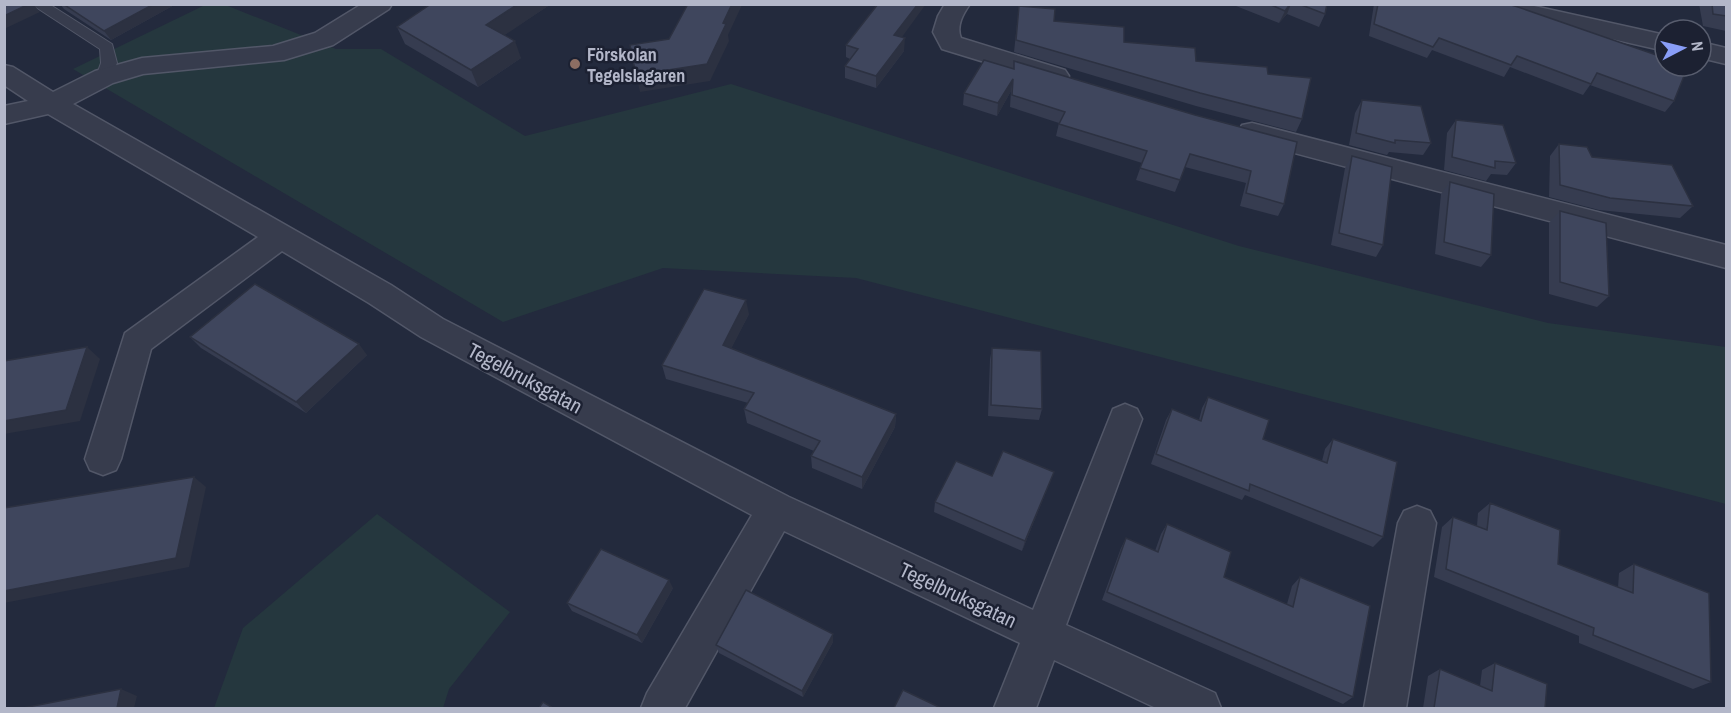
<svg xmlns="http://www.w3.org/2000/svg" width="1731" height="713" font-family="'Archivo Narrow',sans-serif">
	<style>
		.green { fill: #25373e }
		.lines { fill: none; stroke-linecap: round; stroke-linejoin: round }
		.service-casing { stroke: #525768; stroke-width: 2 }
		.minor-casing { stroke: #525768; stroke-width: 3 }
		.service { fill: #373c4d; fill-rule: evenodd }
		.minor { fill: #373c4d; fill-rule: evenodd }
		.wall { fill: #363c50 }
		.shaded-wall { fill: #2c3141 }
		.building { fill: #3f465d; stroke: #2c3141; stroke-width: 1.5 }
		.education-dot { fill: #8d6e63; stroke: #1c2132; stroke-width: 2 }
		.labels { text-anchor: middle; dominant-baseline: central; stroke-width: 5; stroke-linejoin: round; paint-order: stroke }
		.far-poi-label { font-size: 18px; font-weight: bold; fill: #b3b7c9; stroke: #1c2132; text-anchor: start }
		.street-label { font-size: 21px; fill: #b3b7c9; stroke: #1c2132 }
	</style>
	<rect width="100%" height="100%" fill="#232a3d"/>
	<g class="green">
		<polygon points="223,4 336,49 381,49 525,136 731,84 1239,246 1548,323 1726,347 1726,504 856,278 663,268 503,322 73,69 205,5"/>
		<polygon points="377,514 510,612 449,689 443,708 214,708 243,628"/>
	</g>
	<g class="lines">
		<g class="service-casing">
			<polygon id="service" points="31,4 49,4 112,44 117,63 109,81 104,82 96,77 101,63 100,49"/>
		</g>
		<g class="minor-casing">
			<g id="minor">
				<polygon points="362,4 392,4 389,9 333,45 284,60 143,74 113,83 73,104 391,285 443,319 789,497 1033,610 1113,409 1125,404 1137,409 1142,419 1066,625 1215,693 1221,708 1156,708 1054,660 1036,708 994,708 1020,643 784,531 685,708 641,708 647,693 752,515 421,337 369,303 282,251 151,349 121,459 116,470 103,475 90,470 85,459 125,333 258,237 48,114 4,124 4,106 28,101 4,85 4,65 13,67 53,92 95,71 142,58 273,46 315,33"/>
				<path d="M945 4H970C963 14 956 26 961 38L1065 70 1069 76 1065 82 1056 84 942 49 933 32 938 16Z"/>
				<polygon points="1477,4 1525,4 1665,35 1665,51 1489,11 1480,9"/>
				<polygon points="1701,42 1726,48 1726,64 1701,58"/>
				<polygon points="1252,123 1726,245 1726,268 1242,139 1238,132 1242,125"/>
				<polygon points="1417,506 1430,511 1436,523 1406,708 1364,708 1398,523 1404,511"/>
			</g>
		</g>
		<use href="#service" class="service"/>
		<use href="#minor" class="minor"/>
	</g>
	<g class="wall">
		<polygon points="60,4 176,4 111,40 64,9"/>
		<polygon points="431,4 551,4 504,35 521,58 478,87 405,44 397,27"/>
		<polygon points="1231,4 1327,4 1325,14 1319,27 1287,14 1279,23"/>
		<polygon points="1374,4 1508,4 1674,101 1665,112 1590,85 1583,95 1510,67 1504,77 1432,50 1427,58 1369,36"/>
		<polygon points="1699,4 1726,4 1726,31 1703,26"/>
		<polygon points="1019,6 1054,21 1124,42 1196,61 1268,74 1302,119 1296,132 1196,106 1014,52"/>
		<polygon points="902,37 904,51 876,88 845,78 845,66 850,59 846,57 846,45"/>
		<polygon points="1014,61 1195,115 1284,204 1278,216 1240,206 1246,183 1185,167 1175,192 1136,180 1142,163 1056,136 1059,123 1010,107 1011,91 997,116 963,105 964,93 1013,69"/>
		<polygon points="1362,100 1431,143 1423,155 1389,152 1387,155 1349,145 1355,113"/>
		<polygon points="1456,120 1516,163 1507,175 1491,174 1486,181 1444,170 1447,133"/>
		<polygon points="1559,144 1592,157 1693,206 1680,218 1599,210 1549,197 1550,156"/>
		<polygon points="1352,156 1383,245 1376,257 1331,245 1345,168"/>
		<polygon points="1450,182 1491,255 1481,267 1435,254 1441,194"/>
		<polygon points="1560,211 1609,296 1597,307 1549,294 1549,223"/>
		<polygon points="749,314 731,348 896,414 895,427 862,489 812,468 811,456 814,451 747,423 744,409 748,403 666,379 662,365"/>
		<polygon points="190,337 367,355 306,413 201,348"/>
		<polygon points="992,348 1042,409 1039,420 988,416 990,359"/>
		<polygon points="1208,397 1263,439 1322,461 1325,449 1333,439 1383,537 1373,547 1245,495 1242,500 1151,464 1166,420 1172,409 1199,420 1202,408"/>
		<polygon points="1054,472 1022,551 934,512 935,502 992,476"/>
		<polygon points="1490,503 1558,564 1618,588 1619,573 1634,564 1711,682 1693,689 1579,643 1579,636 1434,577 1442,527 1453,517 1477,526 1478,513"/>
		<polygon points="1167,524 1224,577 1287,604 1292,586 1300,577 1353,697 1343,704 1102,600 1121,548 1126,538 1155,551 1161,534"/>
		<polygon points="673,588 642,643 572,611 567,603"/>
		<polygon points="833,634 833,642 803,697 719,653 716,645"/>
		<polygon points="1495,663 1545,708 1423,708 1428,676 1440,669 1480,686 1482,670"/>
	</g>
	<g class="shaded-wall">
		<polygon points="29,4 33,4 40,12 4,29 4,16"/>
		<polygon points="154,4 176,4 111,40 104,31"/>
		<polygon points="518,4 551,4 493,43 486,25"/>
		<polygon points="732,4 742,5 728,35 729,41 710,81 640,92 636,75 723,23"/>
		<polygon points="918,4 926,4 894,48 894,35"/>
		<polygon points="1290,4 1291,4 1287,14 1279,23 1285,11"/>
		<polygon points="905,38 904,51 876,88 876,76"/>
		<polygon points="515,41 521,58 478,87 471,70"/>
		<polygon points="1013,79 1011,91 997,116 998,103"/>
		<polygon points="746,300 749,314 726,359 723,345"/>
		<polygon points="359,344 367,355 306,413 296,402"/>
		<polygon points="87,347 100,359 80,421 4,434 4,421"/>
		<polygon points="896,414 895,427 862,489 862,477"/>
		<polygon points="1054,472 1050,482 1022,551 1025,541"/>
		<polygon points="194,477 206,487 189,567 4,603 4,591"/>
		<polygon points="669,580 673,588 642,643 637,635"/>
		<polygon points="833,634 833,642 803,697 802,691"/>
		<polygon points="121,689 137,696 134,708 117,708"/>
	</g>
	<g class="building">
		<polygon points="4,4 29,4 4,16"/>
		<polygon points="63,4 154,4 104,31"/>
		<polygon points="431,4 518,4 486,25 515,41 471,70 397,27"/>
		<polygon points="688,4 732,4 723,23 726,24 707,64 636,75 630,45 669,39"/>
		<polygon points="878,4 918,4 894,35 905,38 876,76 845,66 858,49 846,45"/>
		<polygon points="1269,4 1290,4 1285,11"/>
		<polygon points="1299,4 1327,4 1325,14"/>
		<polygon points="1378,4 1508,4 1518,7 1665,58 1665,66 1688,66 1674,101 1597,73 1591,84 1517,56 1511,65 1439,38 1433,47 1374,24"/>
		<polygon points="1712,4 1726,4 1726,16 1713,14"/>
		<polygon points="1019,6 1055,9 1054,21 1124,27 1124,42 1195,48 1196,61 1267,67 1268,74 1311,78 1302,119 1200,93 1016,40"/>
		<polygon points="984,60 1014,69 1014,61 1195,115 1297,142 1284,204 1246,193 1251,171 1190,154 1180,180 1140,168 1147,151 1059,124 1065,112 1012,95 1013,79 998,103 964,93"/>
		<polygon points="1362,100 1421,106 1431,143 1395,140 1395,143 1356,133"/>
		<polygon points="1456,120 1503,125 1516,163 1495,161 1495,168 1452,157"/>
		<polygon points="1559,144 1587,147 1592,157 1672,165 1693,206 1610,198 1560,185"/>
		<polygon points="1352,156 1392,167 1383,245 1339,233"/>
		<polygon points="1450,182 1494,194 1491,255 1444,242"/>
		<polygon points="1560,211 1606,223 1609,296 1560,282"/>
		<polygon points="255,284 359,344 296,402 190,337"/>
		<polygon points="704,289 746,300 723,345 896,414 862,477 811,456 820,441 744,409 754,393 662,365"/>
		<polygon points="87,347 66,410 4,421 4,361"/>
		<polygon points="992,348 1041,351 1042,409 991,405"/>
		<polygon points="1208,397 1269,420 1263,439 1327,463 1333,439 1397,462 1383,537 1250,484 1249,491 1156,454 1172,409 1201,421"/>
		<polygon points="1003,451 1054,472 1025,541 935,502 956,461 992,476"/>
		<polygon points="194,477 176,558 4,591 4,508"/>
		<polygon points="1490,503 1560,530 1558,564 1633,593 1634,564 1709,593 1711,682 1593,635 1594,628 1446,569 1453,517 1487,530"/>
		<polygon points="1167,524 1231,552 1224,577 1293,607 1300,577 1370,606 1353,697 1107,592 1126,538 1158,552"/>
		<polygon points="601,549 669,580 637,635 567,603"/>
		<polygon points="746,590 833,634 802,691 716,645"/>
		<polygon points="1495,663 1547,684 1545,708 1434,708 1440,669 1492,691"/>
		<polygon points="121,689 117,708 23,708"/>
		<polygon points="903,690 941,708 894,708"/>
		<polygon points="543,702 553,708 539,708"/>
	</g>
	<circle class="education-dot" cx="575" cy="64" r="6"/>
	<g class="labels">
		<g class="far-poi-label">
			<text x="587" y="54">Förskolan<tspan x="587" dy="21">Tegelslagaren</tspan></text>
		</g>
		<g class="street-label">
			<text transform="translate(525 378) rotate(28)">Tegelbruksgatan</text>
			<text transform="translate(958 595) rotate(25)">Tegelbruksgatan</text>
		</g>
	</g>
	<rect width="1731" height="713" fill="none" stroke="#b3b7c9" stroke-width="12"/>
	<g transform="translate(1683 48) rotate(83)"><circle r="28" fill="#1c2132" stroke="#585d6e" stroke-width="1.5"/>
	<path d="M0-4.5L10 22L0 15L-10 22Z" fill="#899ef8"/>
	<text y="-9" font-size="16" font-weight="bold" text-anchor="middle" fill="#b3b7c9">N</text>
	</g>
</svg>
